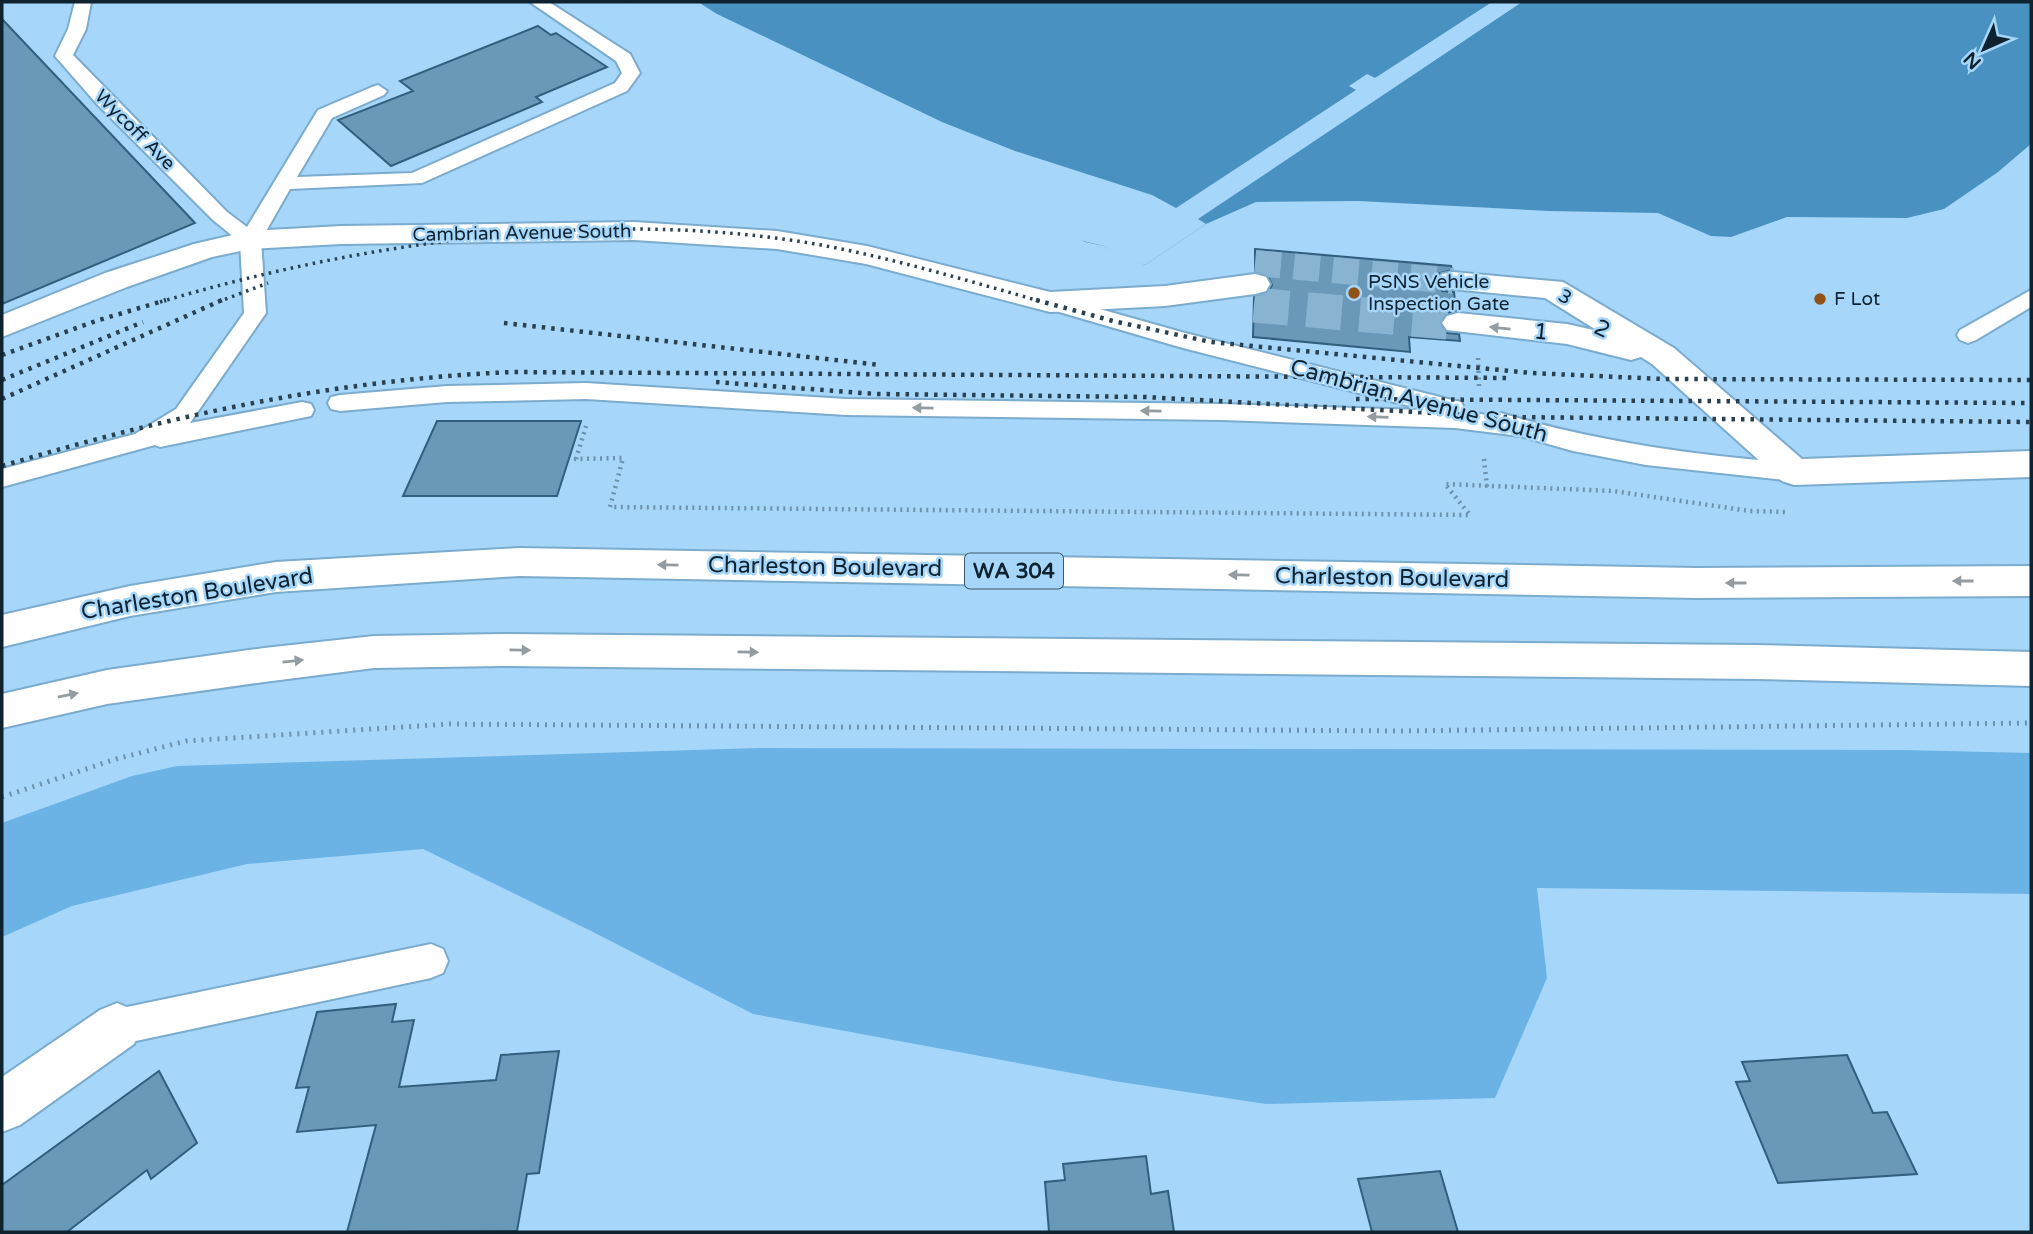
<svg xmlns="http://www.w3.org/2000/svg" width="2033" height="1234" font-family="'Varela Round',sans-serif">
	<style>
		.green { fill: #6cb3e5 }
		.water { fill: #4991c1 }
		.pier { fill: #a6d7fa }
		.building { fill: #6a98b9; stroke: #325f7e; stroke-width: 2 }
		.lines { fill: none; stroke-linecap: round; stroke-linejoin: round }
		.street-tunnel-far1 { stroke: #88b3d1; stroke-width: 26; stroke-dasharray: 26 13; stroke-linecap: butt }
		.street-tunnel { stroke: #88b3d1; stroke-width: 35; stroke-dasharray: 35 18; stroke-linecap: butt }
		.lane-casing { stroke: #7babcd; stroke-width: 4 }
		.street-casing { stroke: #7babcd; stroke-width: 4 }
		.secondary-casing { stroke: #7babcd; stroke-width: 4 }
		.highway-casing { stroke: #7babcd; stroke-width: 4 }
		.path-far1 { stroke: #6c92ad; stroke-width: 4.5; stroke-dasharray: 2 4.5; stroke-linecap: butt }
		.path { stroke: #6c92ad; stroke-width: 5; stroke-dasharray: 2 6; stroke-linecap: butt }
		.lane { fill: #fff; fill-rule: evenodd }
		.street { fill: #fff; fill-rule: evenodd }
		.secondary { fill: #fff; fill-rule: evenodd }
		.highway { fill: #fff; fill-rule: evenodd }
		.rail-far1 { stroke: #284050; stroke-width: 3.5; stroke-dasharray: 2.5 5; stroke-linecap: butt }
		.rail { stroke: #284050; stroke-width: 4.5; stroke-dasharray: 3.5 6; stroke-linecap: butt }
		.oneway { fill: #939ca1 }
		.poi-dot { fill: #905315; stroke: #a6d7fa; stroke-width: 2.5 }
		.labels { text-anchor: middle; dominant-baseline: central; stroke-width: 5; stroke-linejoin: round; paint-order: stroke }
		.far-street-label { font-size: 19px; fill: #0f222f; stroke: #a6d7fa }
		.far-poi-label { font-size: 19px; fill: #0f222f; stroke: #a6d7fa; text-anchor: start }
		.shield { fill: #a6d7fa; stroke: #3c586c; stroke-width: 2 }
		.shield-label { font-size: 21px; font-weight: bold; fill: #0f222f }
		.street-label { font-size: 23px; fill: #0f222f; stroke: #a6d7fa }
	</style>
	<rect width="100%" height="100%" fill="#a6d7fa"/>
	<polygon class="green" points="758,748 1903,750 2031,753 2031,894 1537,888 1547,978 1495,1098 1266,1104 1120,1082 753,1014 591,931 423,849 247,864 72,906 2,937 2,823 132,776 177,766"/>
	<polygon class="water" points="625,2 2031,2 2031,195 1897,255 1264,213 1240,215 1206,224 1145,265 1104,246 1085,242"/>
	<polygon class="pier" points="622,2 698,2 717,14 942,122 1015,151 1152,195 1176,208 1356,90 1349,86 1367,74 1375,78 1492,2 1522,2 1198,219 1206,224 1256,202 1359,201 1549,211 1658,213 1711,236 1731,237 1787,217 1907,218 1944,209 1998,172 2031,144 2031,199 1973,243 1897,259 1635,256 1264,216 1206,224 1145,265 1135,261 1132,263 1108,252 1110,249 1104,246 1054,234 911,180"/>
	<g class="building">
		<polygon points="2,19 195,223 2,304"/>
		<polygon points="538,26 551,35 556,33 607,67 536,97 542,102 391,166 338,120 413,91 400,81"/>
		<polygon points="1255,249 1451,266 1452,270 1440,273 1436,282 1442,291 1454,292 1456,311 1445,314 1439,323 1447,333 1459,334 1460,341 1409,337 1410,352 1253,337 1254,297 1267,294 1272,285 1268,276 1255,271"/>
		<polygon points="437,421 581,421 557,496 403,496"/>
		<polygon points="396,1004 392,1022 414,1020 399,1087 496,1080 501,1055 559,1051 539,1173 527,1174 517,1231 347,1232 376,1125 297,1132 309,1087 296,1088 317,1012"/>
		<polygon points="1847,1055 1873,1113 1887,1112 1917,1174 1778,1183 1736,1082 1750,1081 1742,1062"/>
		<polygon points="159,1071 197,1143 151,1179 147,1170 67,1232 2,1232 2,1185"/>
		<polygon points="1146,1156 1151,1194 1168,1191 1174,1232 1049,1232 1045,1182 1065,1180 1063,1164"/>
		<polygon points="1440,1171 1458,1232 1372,1232 1358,1179"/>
	</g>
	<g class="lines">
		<polyline class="street-tunnel-far1" points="1255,263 1453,281"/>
		<polyline class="street-tunnel" points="1254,305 1458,323"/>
		<g class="lane-casing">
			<g id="lane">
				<polygon points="75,2 91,2 86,29 73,55 227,212 247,227 318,110 372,87 378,85 387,91 384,95 332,118 297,177 412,173 615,83 622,73 616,61 530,2 549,2 630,54 640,73 627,91 422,183 290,189 261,240 266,313 190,423 302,402 311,404 314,410 311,416 160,447 155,445 2,487 2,469 135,434 176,409 244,313 240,242 213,220 96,103 55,56 68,29"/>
				<polygon points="2031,290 2031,307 1976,340 1968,343 1960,340 1957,335 1960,330"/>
				<path d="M1050 295 1185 333 1452 400 1461 402 1464 408 1462 411 1493 416 1501 413C1597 442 1694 455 1794 463L1803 465 1807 472 1803 479 1794 481 1646 465 1573 451 1520 436 1455 428 1222 420 846 415 586 399 447 402 340 411 331 409 328 403 331 397 340 395 447 386 586 383 846 399 1222 404 1425 410 1183 348 1042 307 1039 302 1042 297Z"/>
				<polygon points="431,944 443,949 448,961 443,973 431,978 117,1045 104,1040 99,1027 104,1014 117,1009"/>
			</g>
		</g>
		<g class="street-casing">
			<g id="street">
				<polygon points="634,222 777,231 867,246 1050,292 1165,286 1255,274 1266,277 1270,284 1266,291 1255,294 1165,306 1050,312 866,264 777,249 634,240 341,244 250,249 212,257 127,287 2,337 2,315 105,273 194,244 250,231 341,226"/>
				<polygon points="1453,272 1563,282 1674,348 1802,459 2031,451 2031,477 1794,485 1782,481 1652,364 1641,357 1631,360 1567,344 1447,330 1442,323 1447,316 1458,313 1567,324 1598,331 1545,298 1442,288 1438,281 1442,274"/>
			</g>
		</g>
		<g class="secondary-casing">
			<polygon id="secondary" points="117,1003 134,1010 141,1027 134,1044 20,1125 2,1132 2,1077 100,1010"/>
		</g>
		<g class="highway-casing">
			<g id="highway">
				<polygon points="519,548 1696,568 2031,566 2031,596 1696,598 519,576 276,592 130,616 2,647 2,615 130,586 276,562"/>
				<polygon points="502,634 1756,645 2031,652 2031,686 1756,679 502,666 374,668 264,682 107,704 2,728 2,694 107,670 264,648 374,636"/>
			</g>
		</g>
		<g class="path-far1">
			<polyline points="1478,358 1479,387"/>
			<polyline points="586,426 576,459 623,458 610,507 1470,515 1445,484 1613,491 1750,511 1786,512"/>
			<polyline points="1484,459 1487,487"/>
		</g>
		<polyline class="path" points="2,797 116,759 186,741 450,724 1396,731 2031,723"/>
		<use href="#lane" class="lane"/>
		<use href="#street" class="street"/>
		<use href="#secondary" class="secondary"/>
		<use href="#highway" class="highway"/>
		<g class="rail-far1">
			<path d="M160 302C366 241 608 207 821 245 896 259 969 281 1043 302"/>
			<polyline points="218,302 268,283"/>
		</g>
		<g class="rail">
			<polyline points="1036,300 1113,321 1211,342 1531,373 1663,379 2031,380"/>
			<polyline points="504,323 880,365"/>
			<polyline points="2,355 96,321 166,300"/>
			<polyline points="2,380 143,322"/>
			<polyline points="716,382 876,394 1145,397 1505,417 2031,422"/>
			<polyline points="2,399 222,300"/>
			<polyline points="1356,399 2031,403"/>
			<path d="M2 466C173 415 333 380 512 372L1510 378"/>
		</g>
	</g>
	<defs><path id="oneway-solid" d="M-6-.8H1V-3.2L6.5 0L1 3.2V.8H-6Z" transform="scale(1.75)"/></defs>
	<g class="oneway">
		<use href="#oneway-solid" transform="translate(1500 328) rotate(-174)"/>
		<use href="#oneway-solid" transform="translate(923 408) rotate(-179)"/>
		<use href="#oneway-solid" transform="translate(1151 411) rotate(-179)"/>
		<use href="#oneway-solid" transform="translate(1378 417) rotate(-178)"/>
		<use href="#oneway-solid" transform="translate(668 565) rotate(-179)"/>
		<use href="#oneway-solid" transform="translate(1239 575) rotate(-179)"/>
		<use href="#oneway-solid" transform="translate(1963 581) rotate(180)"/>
		<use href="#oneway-solid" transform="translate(1736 583) rotate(180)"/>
		<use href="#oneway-solid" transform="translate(520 650) rotate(1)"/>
		<use href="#oneway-solid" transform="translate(748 652) rotate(1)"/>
		<use href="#oneway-solid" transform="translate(293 661) rotate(-6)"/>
		<use href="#oneway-solid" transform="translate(68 695) rotate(-12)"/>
	</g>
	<g class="poi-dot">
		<circle cx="1354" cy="293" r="7"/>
		<circle cx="1820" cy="299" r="7"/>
	</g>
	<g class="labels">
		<g class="far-street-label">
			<text transform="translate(135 130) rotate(45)">Wycoff Ave</text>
			<text transform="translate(522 233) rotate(-1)">Cambrian Avenue South</text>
			<text transform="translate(1565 297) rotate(31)">3</text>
		</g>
		<g class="far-poi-label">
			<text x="1368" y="282">PSNS Vehicle<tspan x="1368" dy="22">Inspection Gate</tspan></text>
			<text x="1834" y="299">F Lot</text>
		</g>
		<rect class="shield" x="965" y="553.5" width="98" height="35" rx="5"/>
		<g class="shield-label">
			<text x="1014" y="571">WA 304</text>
		</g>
		<g class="street-label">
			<text transform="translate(1602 329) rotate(24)">2</text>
			<text transform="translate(1541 332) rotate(6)">1</text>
			<text transform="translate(1419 401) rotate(15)">Cambrian Avenue South</text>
			<text transform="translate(825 567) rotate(1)">Charleston Boulevard</text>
			<text transform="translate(1392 578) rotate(1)">Charleston Boulevard</text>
			<text transform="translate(197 594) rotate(-9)">Charleston Boulevard</text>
		</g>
	</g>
	<rect width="2033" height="1234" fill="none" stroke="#0f222f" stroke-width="7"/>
	<g transform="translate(1984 49) rotate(225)" stroke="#a6d7fa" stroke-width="5" paint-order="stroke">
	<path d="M0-5L12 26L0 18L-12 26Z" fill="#0f222f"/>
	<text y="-10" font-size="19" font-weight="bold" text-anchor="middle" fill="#0f222f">N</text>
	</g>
</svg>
